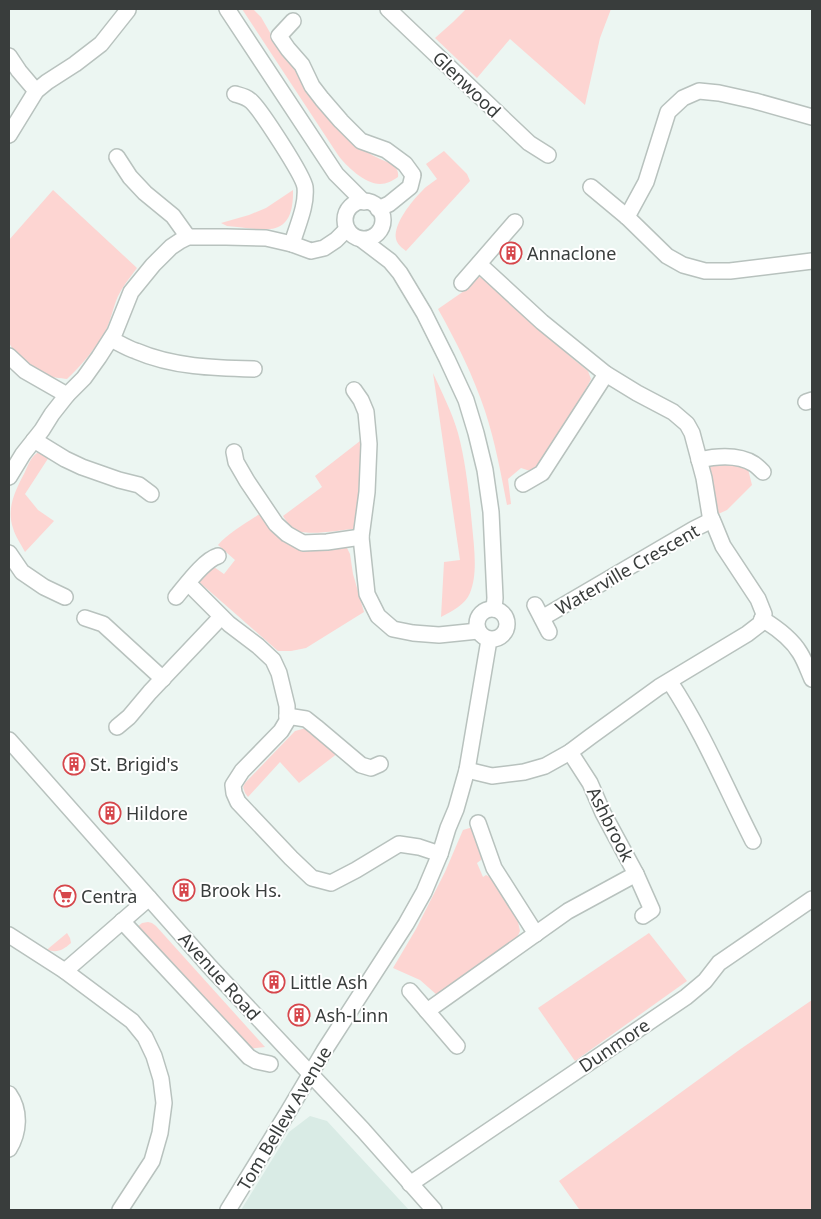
<svg xmlns="http://www.w3.org/2000/svg" width="821" height="1219" font-family="'Noto Sans',sans-serif">
	<style>
		.built { fill: #d9ebe5 }
		.green { fill: #fdd5d2 }
		.lines { fill: none; stroke-linecap: round; stroke-linejoin: round }
		.minor-casing { stroke: #b8c2be; stroke-width: 18 }
		.minor { stroke: #fff; stroke-width: 15 }
		.labels { text-anchor: middle; dominant-baseline: central; stroke-width: 4; stroke-linejoin: round; paint-order: stroke }
		.street-label { font-size: 18px; fill: #393d3c; stroke: #fff }
		.poi-label { font-size: 18px; fill: #393d3c; stroke: #fff; text-anchor: start }
	</style>
	<rect width="100%" height="100%" fill="#ecf6f2"/>
	<polygon class="built" points="310,1116 327,1121 409,1210 241,1210 289,1132"/>
	<g class="green">
		<path d="M242 9H253L261 17 276 43 363 148C367 151 371 155 376 157 385 162 400 164 398 177 392 181 387 184 380 184 365 184 346 166 338 155Z"/>
		<polygon points="466,9 611,9 600,38 585,105 510,39 477,78 435,38 453,22"/>
		<path d="M444 151 467 174 470 181 406 251C402 248 397 244 396 239 393 224 412 201 422 191 426 186 432 183 437 179L426 164Z"/>
		<path d="M53 190 137 268C129 279 121 288 116 301 112 312 110 323 104 334 94 350 81 366 67 379 62 378 48 377 44 376 30 371 16 355 9 343V240Z"/>
		<path d="M293 190C294 241 264 229 227 226L221 223 249 215 266 208Z"/>
		<path d="M479 277 485 279 572 358 588 371 591 379 588 385 554 443 537 469 532 471 527 470 521 468 508 479 511 504 507 505C501 474 495 441 485 411 473 375 456 341 438 309L464 291 476 279Z"/>
		<path d="M433 373C442 393 452 412 458 433 466 463 469 494 472 525 474 546 478 574 470 593 465 605 452 611 441 617L444 562 460 560Z"/>
		<path d="M360 441 363 464 359 507 354 529C339 530 305 537 293 529 289 525 286 521 283 516L322 487 315 476Z"/>
		<path d="M37 453 42 454 49 457 25 494 38 510 54 521 25 552C21 544 15 536 13 528 6 508 16 489 25 472 28 465 31 457 37 453Z"/>
		<polygon points="716,463 744,465 748,469 752,485 727,510 716,515 708,468 712,464"/>
		<path d="M261 513 287 543 302 549 346 546 350 554 353 574 364 612 306 648 291 651H278L198 581 207 569 214 567 224 574 235 560 218 545C228 533 248 522 261 513Z"/>
		<polygon points="306,728 338,753 299,783 280,762 248,797 245,793 243,787 245,783 295,731"/>
		<polygon points="473,827 482,853 481,860 477,863 483,877 486,875 492,878 517,917 520,931 516,940 437,995 420,980 393,968 416,929 445,872 463,830"/>
		<polygon points="148,922 152,923 156,926 265,1047 247,1049 136,928 142,923"/>
		<path d="M67 933 70 938 71 943C63 950 58 953 47 950L49 948Z"/>
		<polygon points="649,933 687,981 575,1061 538,1008"/>
		<polygon points="812,1000 812,1210 578,1210 579,1209 559,1181 742,1048"/>
	</g>
	<g class="lines">
		<g class="minor-casing">
			<g id="minor">
				<polyline points="227,9 336,174 364,202"/>
				<polyline points="388,9 529,143 548,155"/>
				<polyline points="293,21 279,36 288,49 302,65 312,86 322,99 341,121 361,141 386,150 405,164 413,175 410,187 389,204 378,209"/>
				<polyline points="9,56 19,71 36,91"/>
				<path d="M235 94C242 96 247 97 252 102 262 112 303 175 305 187 307 206 297 226 292 244"/>
				<polyline points="9,135 36,91 47,82 75,64 101,44 128,10 128,9"/>
				<polyline points="117,157 130,177 145,193 173,216 188,237"/>
				<polyline points="591,187 627,217 667,256 683,265 705,271 730,271 812,261"/>
				<circle cx="364" cy="220" r="19"/>
				<polyline points="627,217 646,182 668,112 683,98 699,91 719,93 755,101 812,117"/>
				<polyline points="361,239 390,261 400,273 424,313 447,359 466,400 476,433 485,470 491,512 495,598 494,609"/>
				<polyline points="462,283 515,222"/>
				<path d="M111 339C119 343 127 348 136 351 173 367 214 368 254 369"/>
				<polyline points="9,356 25,371 67,395"/>
				<polyline points="354,390 361,400 366,412 369,444 367,492 361,537 367,594 378,616 393,629 413,633 439,635 478,631"/>
				<polyline points="806,402 812,400"/>
				<polyline points="34,440 65,459 82,467 119,480 139,485 151,494"/>
				<polyline points="234,452 236,462 247,481 276,524 287,534 303,543 327,542 361,537"/>
				<path d="M699 460C717 456 738 454 754 464 757 466 760 469 763 472"/>
				<polyline points="9,477 23,454 42,430 52,414 67,395 84,378 99,357 115,332 131,292 153,265 171,247 180,241 188,237 226,237 266,238 292,244 311,251 324,248 336,240 347,229"/>
				<polyline points="523,484 542,473 606,374"/>
				<polyline points="9,553 22,572 44,587 65,597"/>
				<polyline points="188,583 229,624 258,646 273,660 279,673 287,706 287,721 281,731 242,771 233,785 234,793 238,802 291,858 312,878 331,883 356,870 399,844 419,847 440,854"/>
				<path d="M176 597C186 585 204 560 218 556"/>
				<polyline points="535,605 549,632"/>
				<circle cx="492" cy="624" r="15"/>
				<polyline points="85,618 103,624 163,679"/>
				<polyline points="542,618 694,529 712,520"/>
				<path d="M762 619C777 628 791 638 800 653 805 661 808 670 812 679"/>
				<path d="M670 682C703 732 726 788 753 841"/>
				<polyline points="287,716 306,719 316,727 361,765 371,768 380,764"/>
				<polyline points="117,727 129,717 150,692 221,617"/>
				<polyline points="9,740 211,968 363,1130 434,1210"/>
				<polyline points="467,770 492,776 524,772 545,766 570,752 590,737 659,687 747,634 760,624 764,614 758,599 723,546 714,524 710,515 704,478 692,433 687,424 673,412 637,393 606,374 542,322 479,264"/>
				<polyline points="478,823 494,868 536,934"/>
				<polyline points="636,874 652,910 643,916"/>
				<polyline points="122,921 249,1057 256,1061 270,1064"/>
				<polyline points="9,935 65,971"/>
				<polyline points="410,991 457,1046"/>
				<polyline points="427,1011 568,911 636,874 603,813 590,783 570,752"/>
				<path d="M9 1094C21 1111 19 1133 9 1149"/>
				<polyline points="410,1184 686,997 705,981 719,963 812,899"/>
				<polyline points="120,1210 152,1161 160,1133 164,1103 161,1079 154,1056 145,1037 132,1021 65,971 149,898"/>
				<polyline points="228,1210 288,1112 324,1051 406,924 424,892 440,854 448,828 456,809 467,770 489,640"/>
			</g>
		</g>
		<use href="#minor" class="minor"/>
	</g>
	<defs>
		<g id="building-ring" transform="scale(1.125)"><circle r="9.5" fill="#fff" stroke="#d6464b" stroke-width="1.5"/><path d="M-4-6H4V6H1V3H-1V6H-4ZM-2.5-4.3h1.7v1.8h-1.7ZM.8-4.3h1.7v1.8H.8ZM-2.5-1h1.7V.8h-1.7ZM.8-1h1.7V.8H.8Z" fill="#d6464b"/></g>
		<g id="supermarket-ring" transform="scale(1.125)"><circle r="9.5" fill="#fff" stroke="#d6464b" stroke-width="1.5"/><path d="M-6-5.5h2.5l.6 2H6L4.5 2H-2.5L-4.4-4H-6ZM-1.5 3.2a1.3 1.3 0 1 0 .1 0ZM3 3.2a1.3 1.3 0 1 0 .1 0Z" fill="#d6464b"/></g>
	</defs>
	<g fill-rule="evenodd">
		<use href="#building-ring" x="511" y="253"/>
		<use href="#building-ring" x="74" y="764"/>
		<use href="#building-ring" x="110" y="813"/>
		<use href="#building-ring" x="184" y="890"/>
		<use href="#supermarket-ring" x="65" y="896"/>
		<use href="#building-ring" x="274" y="982"/>
		<use href="#building-ring" x="299" y="1015"/>
	</g>
	<g class="labels">
		<g class="street-label">
			<text transform="translate(467 84) rotate(44)">Glenwood</text>
			<text transform="translate(627 569) rotate(-30)">Waterville Crescent</text>
			<text transform="translate(611 824) rotate(63)">Ashbrook</text>
			<text transform="translate(220 976) rotate(48)">Avenue Road</text>
			<text transform="translate(614 1045) rotate(-34)">Dunmore</text>
			<text transform="translate(284 1118) rotate(-59)">Tom Bellew Avenue</text>
		</g>
		<g class="poi-label">
			<text x="527" y="253">Annaclone</text>
			<text x="90" y="764">St. Brigid's</text>
			<text x="126" y="813">Hildore</text>
			<text x="200" y="890">Brook Hs.</text>
			<text x="81" y="896">Centra</text>
			<text x="290" y="982">Little Ash</text>
			<text x="315" y="1015">Ash-Linn</text>
		</g>
	</g>
	<rect width="821" height="1219" fill="none" stroke="#393d3c" stroke-width="20"/>
</svg>
